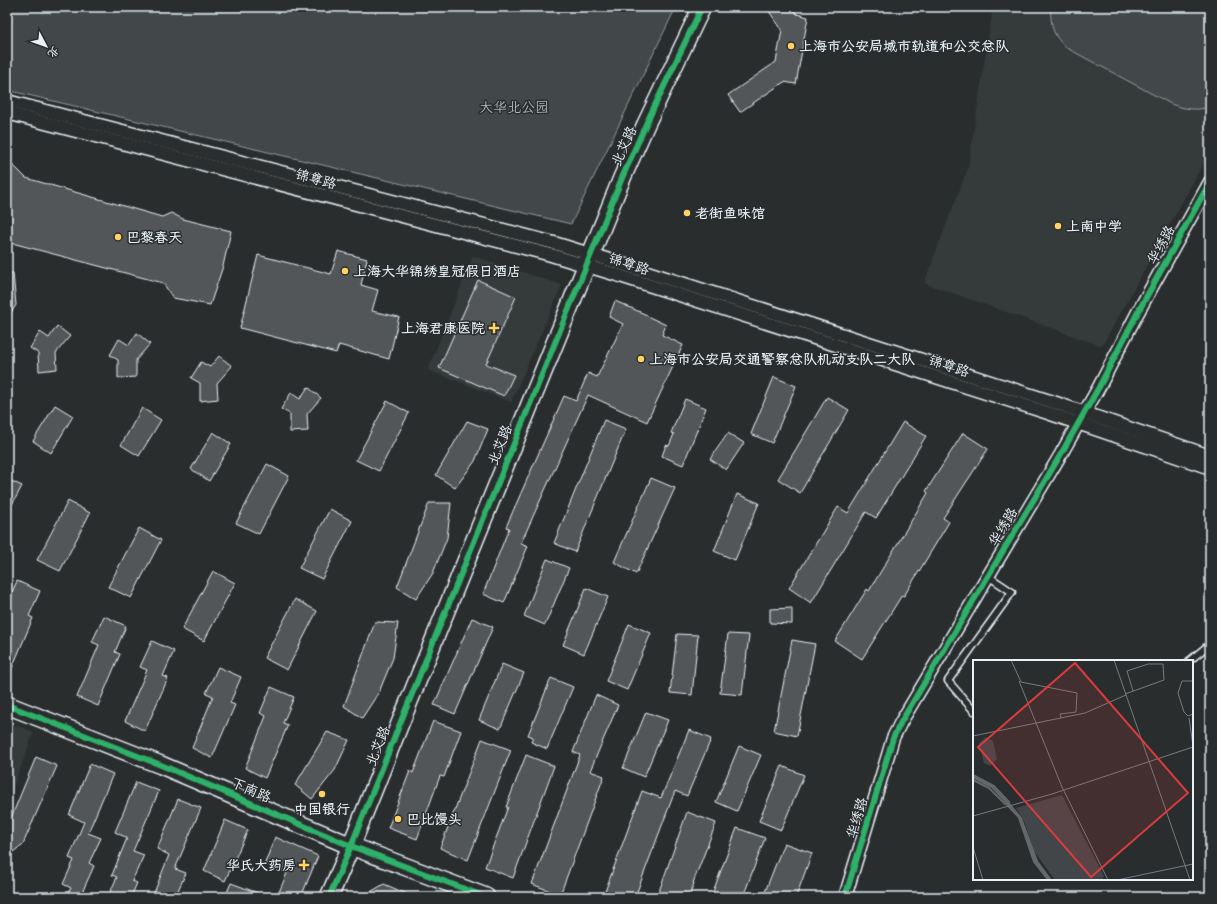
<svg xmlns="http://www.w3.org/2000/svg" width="1217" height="904" font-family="Caveat,'LXGW WenKai TC',sans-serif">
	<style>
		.built { fill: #363a3b }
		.green { fill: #424648; stroke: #959ca0 }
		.building { fill: #535759; stroke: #e8f1f8 }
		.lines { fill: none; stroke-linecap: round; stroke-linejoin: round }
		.lane-casing { stroke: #e8f1f8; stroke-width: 9 }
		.street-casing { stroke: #e8f1f8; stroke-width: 15 }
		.secondary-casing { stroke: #e8f1f8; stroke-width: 20 }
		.lane { stroke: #2a2d2e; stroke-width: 6 }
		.street { stroke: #2a2d2e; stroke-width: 12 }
		.secondary { stroke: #2a2d2e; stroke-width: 17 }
		.cycleway-casing { stroke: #2a2d2e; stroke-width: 8 }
		.cycleway { stroke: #2db169; stroke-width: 6 }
		.poi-dot { fill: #ffd166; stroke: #2a2d2e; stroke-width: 1.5 }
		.labels { text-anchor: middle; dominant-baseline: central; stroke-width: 3; stroke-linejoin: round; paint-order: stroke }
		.poi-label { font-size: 14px; font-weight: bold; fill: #e8f1f8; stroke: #2a2d2e; text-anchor: start }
		.park-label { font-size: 14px; fill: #aeb5ba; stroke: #2a2d2e }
		.street-label { font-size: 14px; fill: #e8f1f8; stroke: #2a2d2e }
		.inset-river { fill: none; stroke: #63686b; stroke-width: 2 }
		.inset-road { fill: none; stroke: #767b7f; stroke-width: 1 }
		.view { fill: #d83c3d; fill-opacity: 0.15; stroke: #d83c3d; stroke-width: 2 }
		.inset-edge { fill: none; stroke: #e8f1f8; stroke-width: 2 }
	</style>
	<rect width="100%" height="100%" fill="#2a2d2e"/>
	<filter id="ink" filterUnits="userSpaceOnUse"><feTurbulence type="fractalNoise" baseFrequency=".025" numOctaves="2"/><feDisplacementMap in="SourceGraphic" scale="8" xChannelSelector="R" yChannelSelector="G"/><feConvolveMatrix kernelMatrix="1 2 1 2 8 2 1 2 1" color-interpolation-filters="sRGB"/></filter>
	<g filter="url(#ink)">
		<g class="built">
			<polygon points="993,7 1210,7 1210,152 1102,346 924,283 968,168"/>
			<polygon points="473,256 562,285 511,402 428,370"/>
			<polygon points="7,722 34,732 7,803"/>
		</g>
		<g class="green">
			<polygon points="7,7 676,7 571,224 7,90"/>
			<path d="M1050 7H1204L1210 10V107C1196 111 1184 109 1171 104L1065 47C1051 32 1052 27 1050 7Z"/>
		</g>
		<g class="building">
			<polygon points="766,7 791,7 797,14 808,17 796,84 784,82 740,112 728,95 776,62 782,30"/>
			<polygon points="7,165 14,166 26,178 162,217 171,213 183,219 231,231 223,266 210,305 173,298 163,283 12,243 7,246"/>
			<polygon points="338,251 367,259 361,285 378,290 372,311 399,317 389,359 339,345 336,353 240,328 258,255 331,274"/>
			<polygon points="7,273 13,273 16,305 7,319"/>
			<polygon points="478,280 516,297 486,364 514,375 504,396 439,368"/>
			<polygon points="615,301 647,315 647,316 666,325 662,335 683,345 647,422 588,395 521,543 528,546 504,603 483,594 509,528 506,527 564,396 576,401 588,373 597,377 623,324 609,317"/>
			<polygon points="57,326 70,336 56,353 57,369 39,371 38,353 30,348 40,332 49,338"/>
			<polygon points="137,333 150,344 136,360 136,377 118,378 118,360 110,355 119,339 129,345"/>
			<polygon points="219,356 232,366 217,383 218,399 200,401 200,383 191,378 201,362 210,367"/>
			<polygon points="774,377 796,386 772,443 751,434"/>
			<polygon points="308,387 321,398 307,414 308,431 290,432 290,414 281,409 291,393 300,399"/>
			<polygon points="827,397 849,410 800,493 778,479"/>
			<polygon points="685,399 706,408 683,465 662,456 666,445 669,446 674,434 671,433"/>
			<polygon points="387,401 409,413 379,471 356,460"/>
			<polygon points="55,405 73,416 51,453 33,441"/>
			<polygon points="142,408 161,420 139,456 121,445"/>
			<polygon points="604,420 626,429 575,552 554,543"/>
			<polygon points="467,421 488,429 475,461 455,488 436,475"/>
			<polygon points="903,422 926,436 876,518 866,512 811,603 789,588 838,507 848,513"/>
			<polygon points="213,432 231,444 209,481 191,469"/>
			<polygon points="728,433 744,443 726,470 710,459"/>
			<polygon points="963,433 988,449 943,518 949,522 904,596 902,595 862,659 835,641 867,589 869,591 928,493 926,491"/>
			<polygon points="267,464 289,476 259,534 236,523"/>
			<polygon points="651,478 675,488 636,574 614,562"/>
			<polygon points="7,479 22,486 7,514"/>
			<polygon points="737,494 759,503 735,560 714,551"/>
			<polygon points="68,501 90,513 60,571 37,560"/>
			<polygon points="429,503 451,503 447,538 433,573 416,599 397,587"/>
			<polygon points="330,509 352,521 322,579 299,568"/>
			<polygon points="139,528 161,540 131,598 108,587"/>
			<polygon points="547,559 569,568 545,625 524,616"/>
			<polygon points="213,571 235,583 204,641 182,629"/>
			<polygon points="17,581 40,591 29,616 33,618 7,680 7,622 12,610 7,607 7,603"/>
			<polygon points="586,588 608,597 584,654 563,645"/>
			<polygon points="295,599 317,611 287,670 264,658"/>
			<polygon points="792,608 792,624 770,623 770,609"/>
			<polygon points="104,616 126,626 115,652 120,654 98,706 77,697 99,645 92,642"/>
			<polygon points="472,618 493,627 455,714 434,705"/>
			<polygon points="375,622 398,623 393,658 379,692 362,718 344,706"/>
			<polygon points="629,624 651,633 627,690 606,681"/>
			<polygon points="677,634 698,635 692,695 670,693"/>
			<polygon points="728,634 749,635 742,695 720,693"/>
			<polygon points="792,640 815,644 797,736 774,731"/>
			<polygon points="152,641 174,651 163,676 168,678 145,731 125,721 147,670 140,667"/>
			<polygon points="502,664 524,673 500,729 479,720"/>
			<polygon points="218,667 241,677 230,703 235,705 212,758 192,748 213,696 206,693"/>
			<polygon points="551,678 573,687 547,749 531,742 533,737 528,735"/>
			<polygon points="271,687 294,697 283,723 288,725 265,778 245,768 266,716 260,713"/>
			<polygon points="596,695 618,705 590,771 604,776 560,895 532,884 580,755 573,752"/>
			<polygon points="646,712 668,720 644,777 623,768"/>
			<polygon points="433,721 461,731 444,777 440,776 417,839 388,828 410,771 413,773"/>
			<polygon points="689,730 711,739 687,796 675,791 635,897 603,897 642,791 661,798"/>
			<polygon points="327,732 349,740 335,770 312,799 295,785"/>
			<polygon points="482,739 511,750 468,860 440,848"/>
			<polygon points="739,746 761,755 737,811 716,802"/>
			<polygon points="526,755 554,766 513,878 485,867 508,807 506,807"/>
			<polygon points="36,757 57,766 23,844 7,857 7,828"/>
			<polygon points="90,764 113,774 88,833 101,838 89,863 94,866 80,897 66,897 71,888 63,884 74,860 69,858 84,822 69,815"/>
			<polygon points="782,766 804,775 781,830 759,821"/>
			<polygon points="136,782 159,791 133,851 144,855 132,881 137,883 131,897 108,897 117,877 112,875 127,838 115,832"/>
			<polygon points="178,799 201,808 175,869 186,873 175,897 159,897 159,895 154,893 169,855 157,849"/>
			<polygon points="687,812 716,823 693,883 694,883 689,897 657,897"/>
			<polygon points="225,820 248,830 225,881 204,871"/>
			<polygon points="737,828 765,838 743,897 711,897"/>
			<polygon points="275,837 318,856 301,897 277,897 287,873 265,863"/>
			<polygon points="784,843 812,853 796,897 763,897"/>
			<polygon points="231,883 266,896 266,897 225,897"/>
			<polygon points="384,884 414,897 362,897"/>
		</g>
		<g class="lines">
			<g class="lane-casing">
				<g id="lane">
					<polyline points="1189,661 1210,644"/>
					<polyline points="974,711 948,681 1012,592 988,576"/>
				</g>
			</g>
			<g class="street-casing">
				<g id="street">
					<polyline points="7,101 554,243 619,263 1053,402 1210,456"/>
					<polyline points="7,113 551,255 614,274 1048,413 1210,468"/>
					<polyline points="845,897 888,755 893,738 901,722 1061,454 1099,387 1138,312 1210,182"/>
				</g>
			</g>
			<g class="secondary-casing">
				<g id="secondary">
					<polyline points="7,705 161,765 351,846 486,897"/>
					<polyline points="329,897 351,846 399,726 622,178 646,124 702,7"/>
				</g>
			</g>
			<use href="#lane" class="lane"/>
			<use href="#street" class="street"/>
			<use href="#secondary" class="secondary"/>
			<g class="cycleway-casing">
				<g id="cycleway">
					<polyline points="7,705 161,765 351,846 486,897"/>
					<polyline points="329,897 351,846 399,726 622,178 646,124 702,7"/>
					<polyline points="845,897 888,755 893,738 901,722 1061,454 1099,387 1138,312 1210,182"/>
				</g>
			</g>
			<use href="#cycleway" class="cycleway"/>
		</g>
	</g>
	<g class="poi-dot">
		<circle cx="791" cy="46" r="4"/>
		<circle cx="687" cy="213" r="4"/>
		<circle cx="1058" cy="226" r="4"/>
		<circle cx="118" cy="237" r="4"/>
		<circle cx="345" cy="271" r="4"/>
		<path d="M492 322h4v4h4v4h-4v4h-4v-4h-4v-4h4z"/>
		<circle cx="641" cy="359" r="4"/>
		<circle cx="322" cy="794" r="4"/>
		<circle cx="398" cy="819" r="4"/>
		<path d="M302 859h4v4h4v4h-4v4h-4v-4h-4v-4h4z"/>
	</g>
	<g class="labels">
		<g class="poi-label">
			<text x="799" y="46">上海市公安局城市轨道和公交总队</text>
			<text x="695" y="213">老街鱼味馆</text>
			<text x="1066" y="226">上南中学</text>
			<text x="126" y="237">巴黎春天</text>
			<text x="353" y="271">上海大华锦绣皇冠假日酒店</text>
			<text x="485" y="328" text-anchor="end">上海君康医院</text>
			<text x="649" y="359">上海市公安局交通警察总队机动支队二大队</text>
			<text x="322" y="809" text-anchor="middle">中国银行</text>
			<text x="406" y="819">巴比馒头</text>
			<text x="296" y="865" text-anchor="end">华氏大药房</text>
		</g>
		<g class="park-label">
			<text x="514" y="107">大华北公园</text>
		</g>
		<g class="street-label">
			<text transform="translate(624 146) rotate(-66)">北艾路</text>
			<text transform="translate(316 179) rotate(15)">锦尊路</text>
			<text transform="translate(1161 245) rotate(-61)">华绣路</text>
			<text transform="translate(629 264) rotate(18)">锦尊路</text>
			<text transform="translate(949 366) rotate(18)">锦尊路</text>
			<text transform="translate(500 445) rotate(-68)">北艾路</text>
			<text transform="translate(1003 527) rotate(-59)">华绣路</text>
			<text transform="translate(378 746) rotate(-68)">北艾路</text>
			<text transform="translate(251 790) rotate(23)">下南路</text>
			<text transform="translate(857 818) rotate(-73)">华绣路</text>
		</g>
	</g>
	<g transform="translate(973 660)">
		<rect width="220" height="220" fill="#2a2d2e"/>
		<path d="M13 77 20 81 24 99 17 106 11 103 6 83ZM89 135 131 216 129 220H82L61 191 51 161 43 148Z" fill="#424648"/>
		<path d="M36 142 49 158 65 201 79 220H74L60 202 45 158 32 144Z" fill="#63686b"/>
		<path class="inset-river" d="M0 115 21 126 36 142 32 144 16 128 0 120M0 117 19 127 35 144"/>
		<path class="inset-road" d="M38 0 48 22 104 33 103 52 87 54 88 58M141 0 217 220M46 21 89 127 135 220M220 21H209L205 33 211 52 215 56 220 54M152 34 191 20 190 4H175L154 11 160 31M216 58 220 86M0 76 112 53 153 35M0 156 79 134 220 87M0 187 10 220M144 220 220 204"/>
		<path class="view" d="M102 3 215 133 118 217 5 87Z"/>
		<rect width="220" height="220" class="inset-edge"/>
	</g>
	<rect width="1217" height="904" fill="none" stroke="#2a2d2e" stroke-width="24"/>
	<rect x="12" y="12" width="1193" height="880" fill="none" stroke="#e8f1f8" stroke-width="1.5" filter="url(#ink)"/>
	<g transform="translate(46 46) rotate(131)" stroke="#2a2d2e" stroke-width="3" paint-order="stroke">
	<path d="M0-3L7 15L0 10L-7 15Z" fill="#e8f1f8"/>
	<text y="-6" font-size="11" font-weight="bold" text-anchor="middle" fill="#e8f1f8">北</text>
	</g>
</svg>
